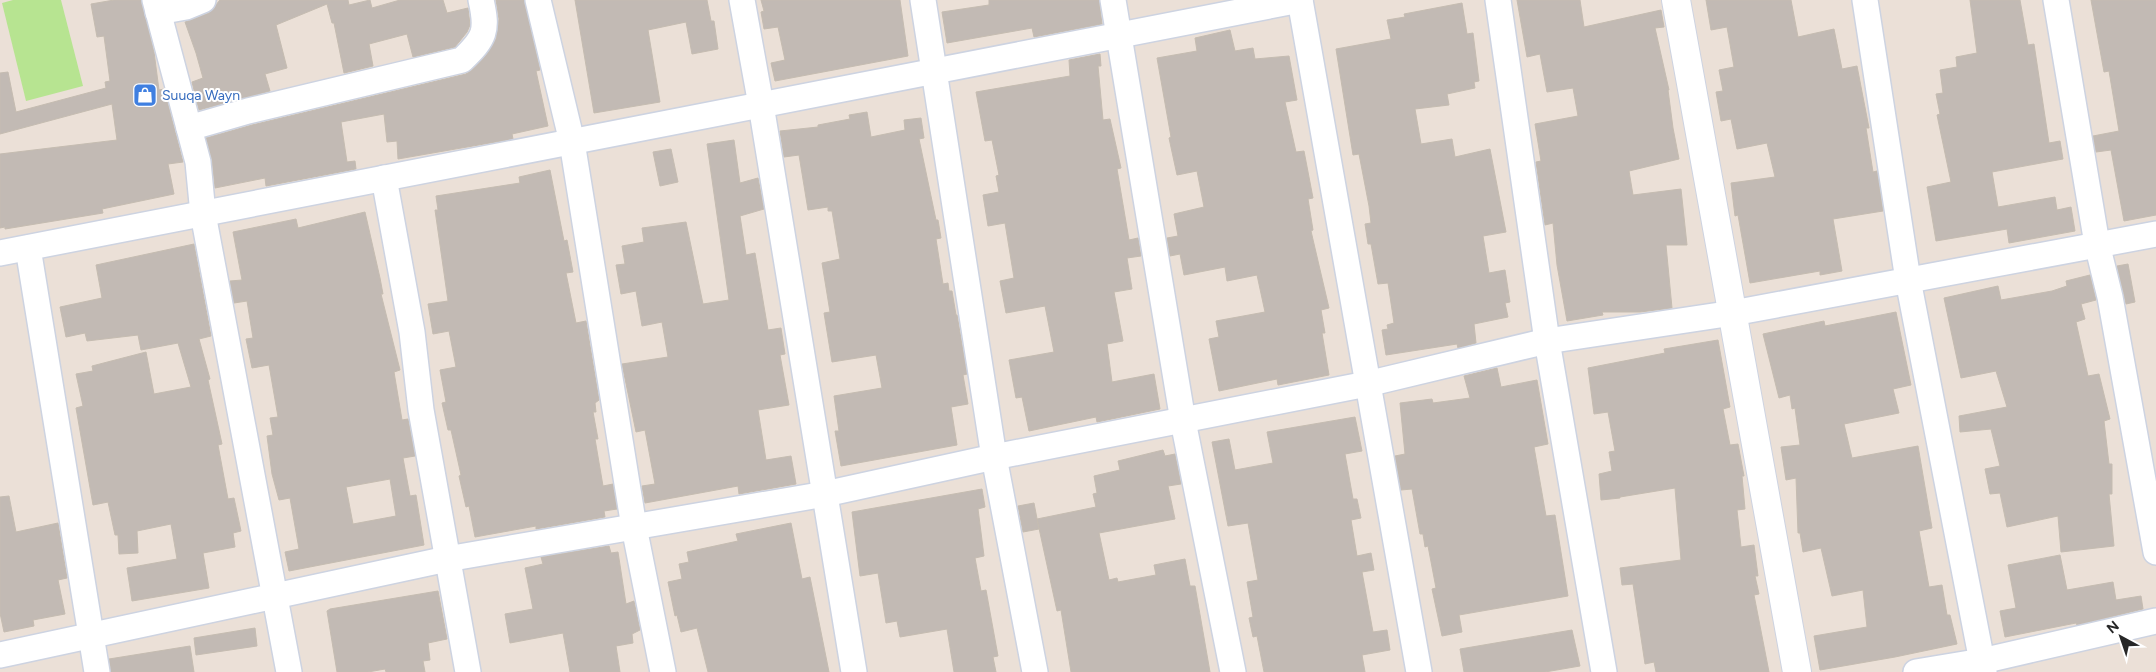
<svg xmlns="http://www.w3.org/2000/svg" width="2156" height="672" font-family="Figtree,sans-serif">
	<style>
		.green { fill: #b7e491 }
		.building { fill: #c2bab4; stroke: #c5bcb1; fill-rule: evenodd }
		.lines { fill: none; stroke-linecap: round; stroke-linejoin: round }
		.street-casing { stroke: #cdd3e1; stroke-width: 28 }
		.secondary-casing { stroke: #cdd3e1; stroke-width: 30 }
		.street { stroke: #fff; stroke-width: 25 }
		.secondary { stroke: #fff; stroke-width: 28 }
		.labels { text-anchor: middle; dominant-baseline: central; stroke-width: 4; stroke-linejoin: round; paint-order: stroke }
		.shop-label { font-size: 14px; fill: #366cbe; stroke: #fff; text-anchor: start }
	</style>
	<rect width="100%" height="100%" fill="#ebe0d7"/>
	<polygon class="green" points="13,0 61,0 83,86 26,101 2,3"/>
	<g class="building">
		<polygon points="114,0 141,0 154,52 159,90 164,89 183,162 168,164 174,194 102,209 103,213 5,229 5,227 0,228 0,154 117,140 112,104 0,134 0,73 8,72 16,112 106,88 105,82 110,81 104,36 97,37 91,4"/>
		<polygon points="220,0 348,0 349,5 370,0 372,8 400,0 443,0 447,13 468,8 470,25 467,32 455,47 413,57 407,34 369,44 373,66 344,73 334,23 332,23 327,4 276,25 287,68 265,74 270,91 199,110 192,82 203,78 196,53 185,22 209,13"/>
		<polygon points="496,0 524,0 540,70 536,71 548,126 512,134 513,139 398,159 397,141 387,142 384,114 341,122 347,162 355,161 356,169 266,186 265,178 215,188 212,160 206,138 252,125 466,74 472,70 486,55 496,39 499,19"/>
		<polygon points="575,0 707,0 711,21 714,21 718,49 692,54 686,22 648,30 660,102 594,113"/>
		<polygon points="761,0 900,0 908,56 775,81 771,63 785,60 778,27 764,29 761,12 764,11"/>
		<polygon points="989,0 1099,0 1102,24 1034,37 1032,28 947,43 942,12 989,5"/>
		<polygon points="1517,0 1580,0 1584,27 1661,10 1664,27 1655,28 1669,90 1668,90 1673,128 1679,159 1629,171 1633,195 1681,189 1687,245 1666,245 1672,308 1640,312 1602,312 1603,315 1567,321 1557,265 1553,223 1545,225 1536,162 1541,161 1535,124 1578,116 1573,88 1547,92 1540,54 1527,57"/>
		<polygon points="1706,0 1791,0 1798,37 1834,29 1842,69 1857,66 1869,128 1866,128 1873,172 1877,171 1883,211 1833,219 1842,271 1820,275 1820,271 1750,283 1738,215 1735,216 1731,183 1775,177 1767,143 1737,149 1731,119 1721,121 1716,92 1723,91 1719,70 1734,67 1727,27 1711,30"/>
		<polygon points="1970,0 2020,0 2028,45 2034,44 2049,143 2060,141 2063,159 1992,172 1998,207 2055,197 2057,210 2071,207 2075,231 2009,243 2007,229 1936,241 1927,187 1951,182 1937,115 1940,114 1936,94 1943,93 1940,70 1957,67 1956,57 1977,53"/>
		<polygon points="2091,0 2156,0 2156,215 2124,221 2111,150 2096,152 2093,136 2119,131 2109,71 2104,72"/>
		<polygon points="1462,3 1467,34 1473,33 1479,81 1474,82 1475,88 1447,94 1449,105 1415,109 1421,144 1452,139 1455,157 1490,149 1506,232 1483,236 1489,273 1505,270 1510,302 1505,303 1508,317 1474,324 1476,343 1458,348 1457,344 1386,355 1382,330 1388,329 1387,325 1394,323 1388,283 1378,284 1371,244 1368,244 1365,224 1371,223 1369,206 1359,154 1353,155 1336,49 1391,39 1387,20 1405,17 1404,14"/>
		<polygon points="1230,30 1235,51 1253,48 1255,59 1289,56 1297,100 1285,102 1296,152 1304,151 1313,198 1308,199 1313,230 1311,231 1329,308 1321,310 1325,333 1322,333 1329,375 1278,385 1277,379 1219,391 1209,339 1219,337 1216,321 1265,312 1257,275 1227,281 1225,267 1184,275 1180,254 1170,256 1167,238 1178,236 1174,214 1204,207 1197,171 1177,175 1169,138 1171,137 1157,58 1197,51 1195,38"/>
		<polygon points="1100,54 1101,66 1098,66 1103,120 1110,119 1121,168 1117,169 1129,240 1138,238 1141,256 1127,258 1132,289 1114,292 1123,341 1107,344 1112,382 1154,374 1160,409 1097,422 1096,417 1029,431 1022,397 1016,398 1009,360 1054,352 1045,306 1006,313 1000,281 1014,278 1005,223 988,226 983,195 999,192 996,176 999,175 992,140 985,141 976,92 1070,76 1069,60"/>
		<polygon points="867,112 871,137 905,130 904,120 921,118 924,138 919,139 936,220 938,220 941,238 936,239 943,284 948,283 949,291 952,291 956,315 957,315 967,374 963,375 968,404 951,407 957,445 841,466 835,431 839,431 834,396 882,388 876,355 832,362 824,313 830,312 822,263 840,259 832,211 828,211 828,207 808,210 799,155 784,157 780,131 818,127 818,125 850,119 849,115"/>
		<polygon points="734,140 740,183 758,178 764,209 740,216 746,255 755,253 768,330 781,328 785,354 780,355 789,405 758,410 766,460 791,456 796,484 739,494 738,486 645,503 642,486 655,484 645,430 636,432 622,364 668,357 662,322 642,326 636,291 621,294 616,265 625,264 622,246 644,242 642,228 686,222 703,304 729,300 707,144"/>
		<polygon points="671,149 678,182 660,186 653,152"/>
		<polygon points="550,170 564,241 567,240 573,272 566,273 576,323 586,321 599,400 595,403 596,412 593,412 598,439 595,439 603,486 613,484 617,509 604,511 605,517 536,529 536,526 475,537 469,506 466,507 459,476 461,475 451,430 448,430 442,403 446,402 440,370 456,367 449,331 433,334 428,304 448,301 435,210 438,210 436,196 520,183 519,177"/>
		<path d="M365 212 380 278 383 294H381L400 370 394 372 402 420 408 419 415 456 403 458 410 496 416 495 424 545 289 571 285 552 299 549 290 498 279 500 272 474 267 436 273 435 270 418 278 417 269 365 252 368 246 339 253 338 247 301 234 303 230 281 242 280 233 232 296 219 298 228ZM390 479 396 516 353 524 346 487Z"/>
		<polygon points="194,244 211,336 199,339 210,379 208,380 222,444 218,445 228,499 234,498 241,531 233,533 235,547 203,553 209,588 132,601 127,568 177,559 171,524 137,531 138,553 119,554 118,535 115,535 108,502 93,505 76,408 83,406 76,374 93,371 92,366 146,352 154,394 191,387 178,343 141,350 138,335 87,341 85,333 66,337 60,307 102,298 96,265"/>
		<polygon points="2128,264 2135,302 2126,304 2117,266"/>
		<polygon points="2090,275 2096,300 2081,304 2085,319 2076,322 2088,376 2099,374 2110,419 2104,421 2109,464 2112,464 2112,494 2109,494 2114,546 2061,552 2058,516 2007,527 2000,493 1990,494 1985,469 2000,466 1991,429 1960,432 1959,416 2007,407 1996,371 1961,378 1944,298 1998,286 2001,300 2052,291 2067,286 2066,281"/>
		<polygon points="1896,312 1911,385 1893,389 1899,413 1844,424 1852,458 1918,446 1932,528 1919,531 1929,587 1942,585 1947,615 1950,615 1957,644 1895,657 1820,670 1814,636 1867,627 1863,590 1832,596 1821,548 1803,552 1800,533 1798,533 1796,478 1786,480 1781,447 1800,445 1795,408 1792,409 1790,395 1779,398 1763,334 1824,321 1825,326"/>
		<polygon points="1718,340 1730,407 1723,409 1730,445 1738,444 1744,476 1742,476 1745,509 1737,510 1741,547 1754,545 1758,576 1755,576 1759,594 1754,595 1769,672 1656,672 1654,662 1645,664 1633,584 1622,585 1620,568 1681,560 1675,488 1620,497 1620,498 1601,500 1599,474 1612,471 1609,452 1615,451 1608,412 1594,414 1588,368 1665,353 1664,349"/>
		<polygon points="1497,368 1501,387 1537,380 1548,444 1534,447 1546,516 1555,515 1568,596 1459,615 1462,632 1442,636 1432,589 1436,588 1428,546 1425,547 1423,534 1420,534 1412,489 1401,490 1395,456 1405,454 1400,403 1432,399 1433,403 1470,398 1464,376"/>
		<polygon points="1355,417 1362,451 1345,454 1353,499 1357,499 1361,518 1351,520 1357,556 1371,553 1374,570 1362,572 1373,632 1387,630 1390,650 1362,655 1365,672 1264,672 1257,636 1253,637 1249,618 1253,617 1247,582 1258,580 1248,523 1228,526 1212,442 1229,439 1235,470 1273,463 1267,432"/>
		<polygon points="1163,450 1165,456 1175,454 1181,484 1168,486 1175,519 1099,533 1109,580 1117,578 1118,582 1156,575 1154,565 1185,559 1190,586 1195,586 1210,672 1071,672 1061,610 1057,611 1037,519 1096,507 1093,494 1097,493 1094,476 1120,470 1118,461"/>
		<polygon points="982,489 985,507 978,509 984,556 975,558 981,591 986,590 998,656 993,657 996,672 954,672 947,629 900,637 897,621 886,623 878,573 860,576 852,512"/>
		<polygon points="9,496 16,532 58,523 67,578 58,580 65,614 33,620 34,626 4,632 0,613 0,497"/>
		<polygon points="1034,503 1039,529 1023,532 1018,506"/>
		<polygon points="791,523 802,579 810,577 829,672 708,672 697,628 681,632 677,615 675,616 668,582 682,579 679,564 689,562 687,552 738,541 736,534"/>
		<polygon points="609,546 611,553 618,552 626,604 634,601 640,630 632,634 633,643 616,646 620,672 570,672 563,633 510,643 505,614 533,609 525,568 543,564 541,557"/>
		<polygon points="2060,555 2067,590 2113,582 2116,600 2141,596 2143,609 2077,625 2076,623 2005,637 2000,611 2016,608 2008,565"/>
		<polygon points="438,591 447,639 428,643 430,660 423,661 425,672 386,672 385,669 368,672 337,672 327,611 330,609"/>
		<polygon points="255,628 257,646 196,655 194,638"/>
		<polygon points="1572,630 1580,666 1545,672 1464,672 1460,649"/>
		<polygon points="190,646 194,672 111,672 109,659"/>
	</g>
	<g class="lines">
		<g class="street-casing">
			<g id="street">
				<polyline points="155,0 198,162 203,214 289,672"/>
				<polyline points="538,0 572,142 634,527 663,672"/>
				<polyline points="742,0 761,105 854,672"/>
				<polyline points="923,0 994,457 1035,672"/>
				<polyline points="1113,0 1183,421 1233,672"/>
				<polyline points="1300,0 1419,672"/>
				<polyline points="1498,0 1547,341 1604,672"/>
				<polyline points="1865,0 1908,280 1984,672"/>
				<polyline points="2056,0 2097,244 2110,297 2156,552"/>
				<polyline points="158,12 186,7 203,0"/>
				<path d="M189 128 248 111 462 60C485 38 488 31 481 0"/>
				<polyline points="384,178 412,332 421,410 468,672"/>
				<polyline points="28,248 97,672"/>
				<polyline points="0,253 1300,0"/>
				<polyline points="0,655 447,559 825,494 994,457 1367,384 1547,341 1733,313 2156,234"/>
				<polyline points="1916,672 1982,661 2156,621"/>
			</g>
		</g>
		<g class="secondary-casing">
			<polyline id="secondary" points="1676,0 1797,672"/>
		</g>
		<use href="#street" class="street"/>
		<use href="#secondary" class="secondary"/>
	</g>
	<defs>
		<g id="shop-square" transform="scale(1.25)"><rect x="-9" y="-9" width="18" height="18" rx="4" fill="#3f7fe0" stroke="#fff"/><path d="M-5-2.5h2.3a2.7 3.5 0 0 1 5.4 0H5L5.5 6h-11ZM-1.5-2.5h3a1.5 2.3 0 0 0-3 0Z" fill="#fff"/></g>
	</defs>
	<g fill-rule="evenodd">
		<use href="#shop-square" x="145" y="95"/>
	</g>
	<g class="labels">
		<g class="shop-label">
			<text x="162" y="95">Suuqa Wayn</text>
		</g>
	</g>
	<g transform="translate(2121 637) rotate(320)" stroke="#ffffff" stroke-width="4" paint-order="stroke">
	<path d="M0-4L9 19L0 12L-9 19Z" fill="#272727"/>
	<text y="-8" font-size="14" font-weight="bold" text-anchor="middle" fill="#272727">N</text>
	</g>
</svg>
